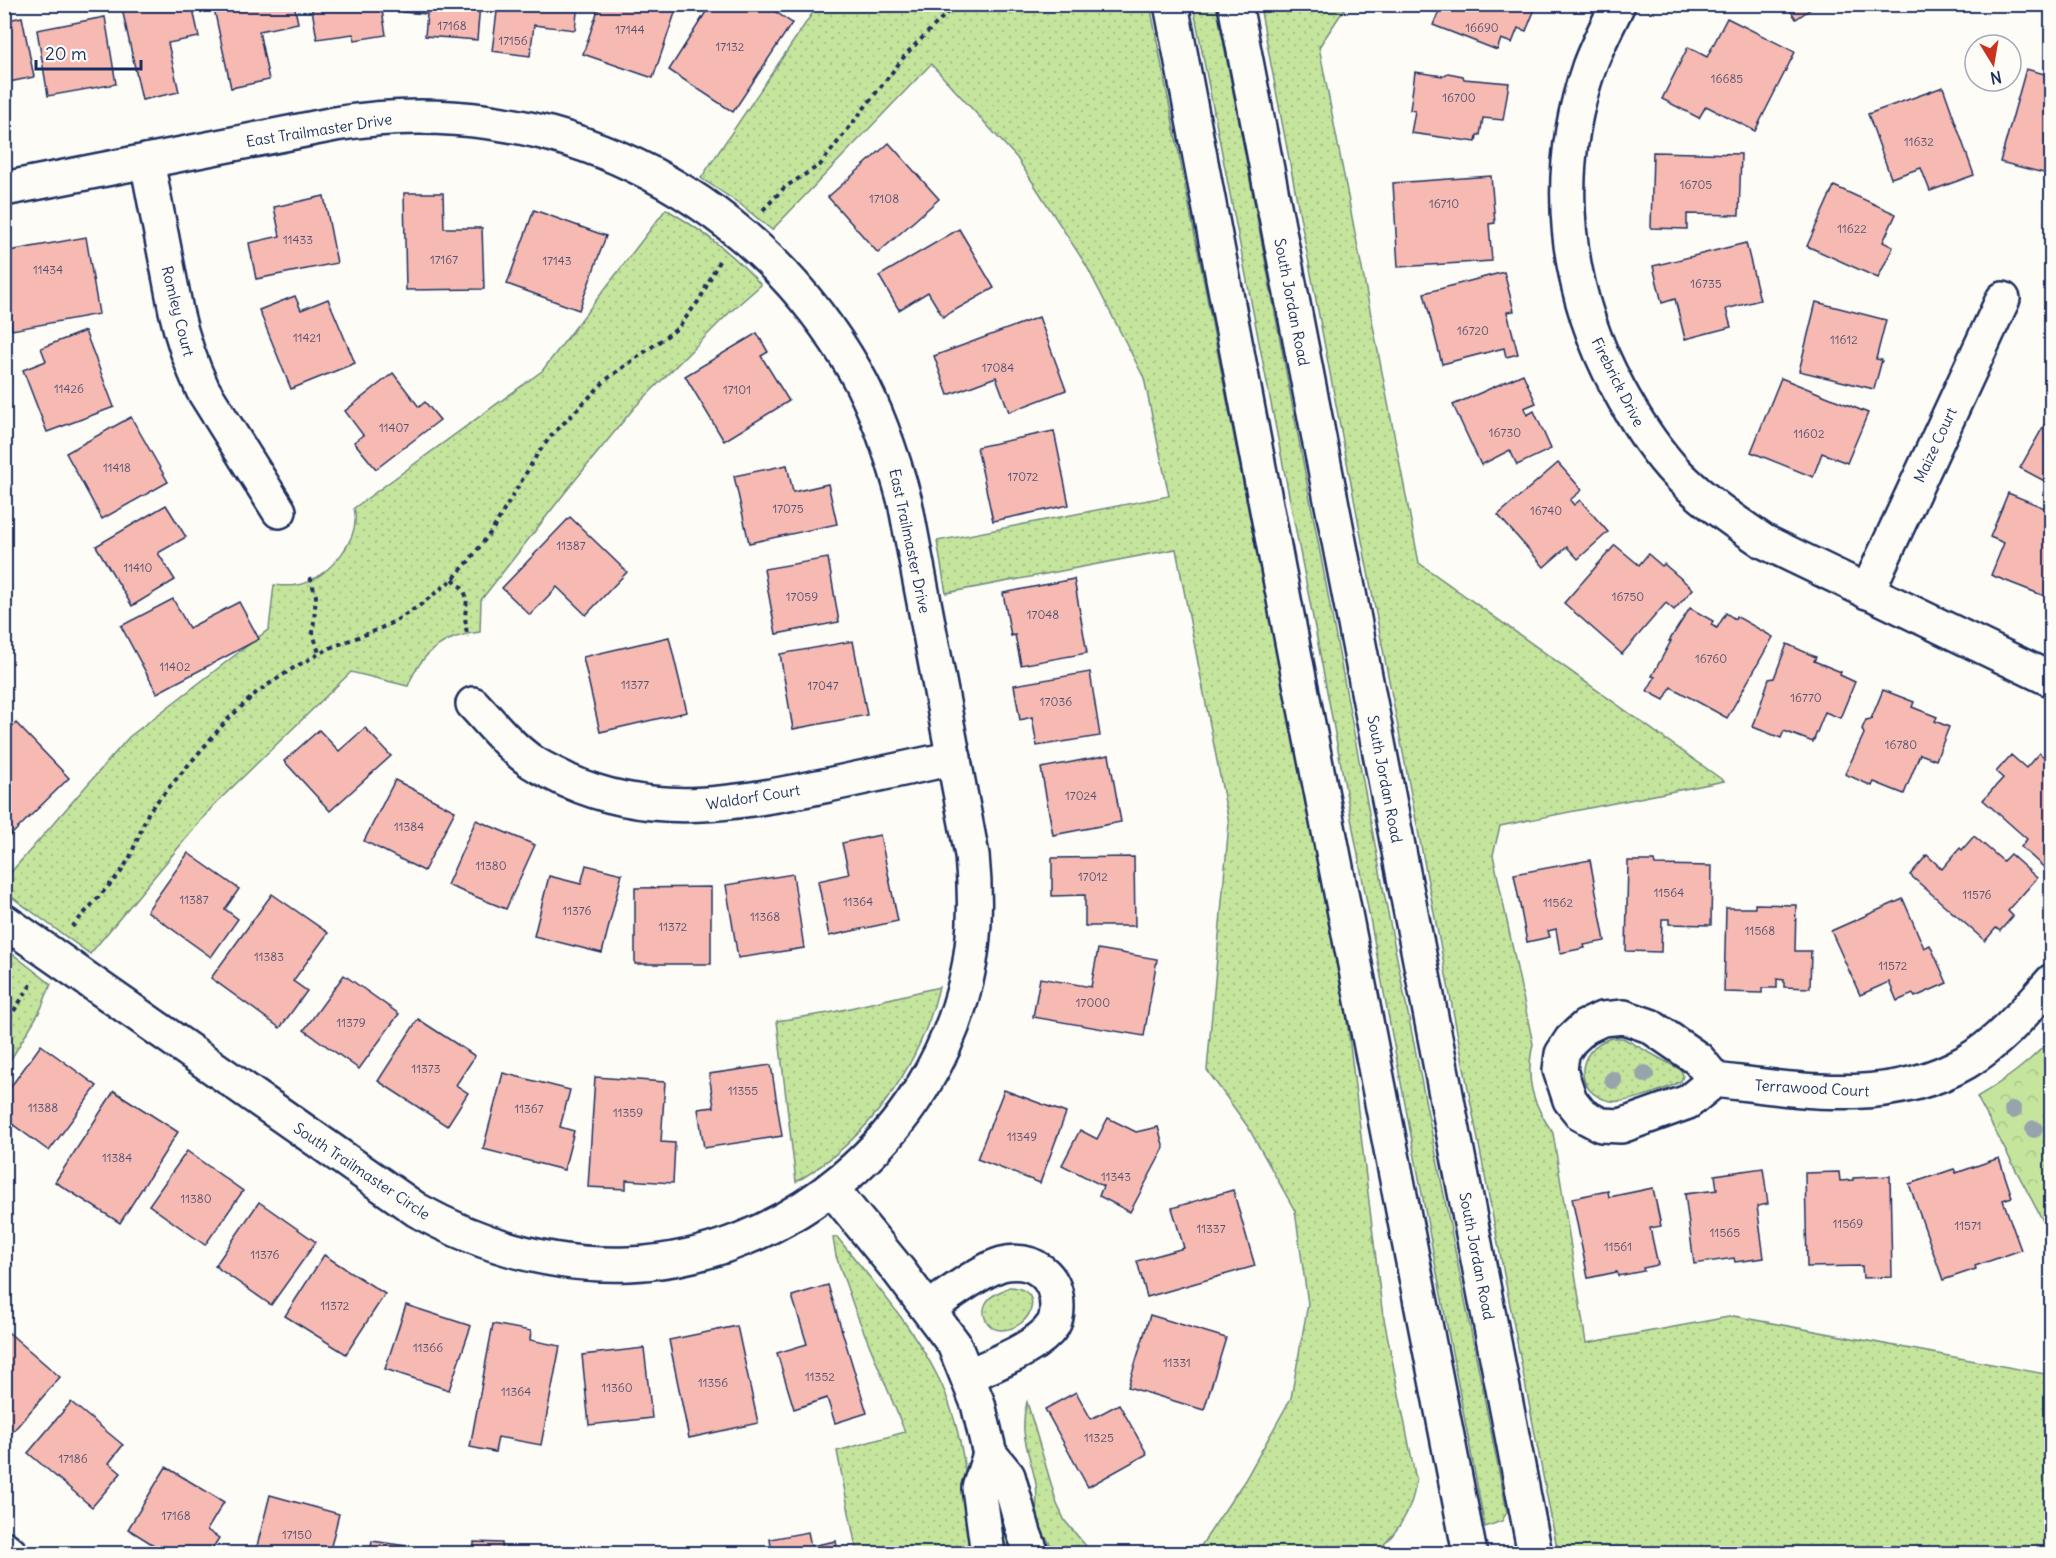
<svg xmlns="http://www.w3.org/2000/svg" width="2056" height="1558" font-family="Delius,sans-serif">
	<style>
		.grass { fill: url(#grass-dots); stroke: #708a7e; stroke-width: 1.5 }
		.park { fill: url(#park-crowns); stroke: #708a7e; stroke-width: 1.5 }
		.building { fill: #f6bab3; stroke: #1b2f5e; stroke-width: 1.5 }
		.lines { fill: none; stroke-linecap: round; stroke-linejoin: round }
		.minor-casing { stroke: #1b2f5e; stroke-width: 38 }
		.secondary-casing { stroke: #1b2f5e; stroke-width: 38 }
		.path { stroke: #1b2f5e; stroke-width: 4; stroke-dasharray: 4.5 4.5; stroke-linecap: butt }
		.minor { stroke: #fdfcf7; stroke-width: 33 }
		.secondary { stroke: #fdfcf7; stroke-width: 33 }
		.tree { fill: #98a4ac }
		.labels { text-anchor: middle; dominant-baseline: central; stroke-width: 4.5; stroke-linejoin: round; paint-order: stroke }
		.number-label { font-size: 12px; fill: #525273 }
		.street-label { font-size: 15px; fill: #1b2f5e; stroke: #fdfcf7 }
	</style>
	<defs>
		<pattern id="grass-dots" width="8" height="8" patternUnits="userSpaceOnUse" patternTransform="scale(1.5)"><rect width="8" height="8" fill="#c5e59d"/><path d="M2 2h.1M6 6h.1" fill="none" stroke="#a9c58a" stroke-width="1.8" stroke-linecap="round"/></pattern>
		<pattern id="park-crowns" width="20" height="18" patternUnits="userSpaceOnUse" patternTransform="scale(1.5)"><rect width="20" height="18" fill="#c5e59d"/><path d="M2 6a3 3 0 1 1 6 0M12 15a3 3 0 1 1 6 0" fill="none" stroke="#a9c58a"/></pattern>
	</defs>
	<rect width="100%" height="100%" fill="#fdfcf7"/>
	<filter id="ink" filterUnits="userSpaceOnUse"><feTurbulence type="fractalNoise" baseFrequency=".0167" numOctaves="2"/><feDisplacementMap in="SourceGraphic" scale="12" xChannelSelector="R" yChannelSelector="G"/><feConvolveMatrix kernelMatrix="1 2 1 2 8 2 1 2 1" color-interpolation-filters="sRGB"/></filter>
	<g filter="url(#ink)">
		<g class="grass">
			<path d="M818 5H1150L1346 1012 1382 1309 1416 1480C1413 1510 1398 1533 1375 1553H1196L1245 1480 1291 1398 1308 1304 1295 1211 1248 1127 1207 1070 1229 823 1176 549 946 593 937 541 1169 496 1144 378 1086 265 1017 158 931 64 772 230 740 204 701 178Z"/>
			<polygon points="1193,5 1216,5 1240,127 1385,898 1507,1512 1502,1521 1485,1527 1316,633"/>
			<path d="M1268 5H1347L1319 47 1419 563 1724 781 1500 826 1493 855 1533 1044C1525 1080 1532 1103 1553 1133L1586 1343 1734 1316 2051 1375V1553H1558L1368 572 1261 12 1269 10Z"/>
			<path d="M666 209C702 230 734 254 761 285L729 313 634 408 567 490 481 600 480 632C444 636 422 651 408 686L351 672 213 806 90 954 5 892V879L129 737 269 629 274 585C283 586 293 587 302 584 329 576 362 539 354 508L542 371Z"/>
			<polygon points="5,948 51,984 40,1011 5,1069"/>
			<path d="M939 987C920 1067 868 1140 796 1182L777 1021 829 1013Z"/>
			<path d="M1611 1038H1623L1681 1070 1683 1076 1681 1081C1668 1089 1626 1104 1611 1101 1572 1094 1575 1049 1611 1038Z"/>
			<path d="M837 1237C873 1282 913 1326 939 1379 964 1430 969 1497 977 1553H857L837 1451 905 1432 855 1310 836 1256 833 1238Z"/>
			<path d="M1009 1287C1047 1288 1032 1329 1002 1330 986 1330 978 1311 989 1299 993 1294 1003 1291 1009 1287Z"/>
			<path d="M1027 1402 1057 1504 1065 1521 1086 1546 1095 1553H1057C1050 1544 1041 1533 1038 1522 1035 1510 1038 1496 1036 1484 1030 1453 1018 1435 1027 1402Z"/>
			<polygon points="993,1483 1019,1553 1000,1553"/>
		</g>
		<path class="park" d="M2051 1038V1236L1977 1097C2005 1080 2030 1063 2051 1038Z"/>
		<g class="building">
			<polygon points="121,4 192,4 199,37 168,43 179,92 142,100"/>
			<polygon points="213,4 294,4 298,23 259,31 269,80 231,88"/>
			<polygon points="311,4 381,4 386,35 355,40 353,34 317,39"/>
			<polygon points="403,4 480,4 477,40 425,36 427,14 402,12"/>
			<polygon points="498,4 578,4 575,30 534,25 530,56 492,51"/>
			<polygon points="600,4 678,4 653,78 583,54"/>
			<polygon points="711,4 764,4 792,23 733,112 669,70"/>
			<polygon points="1442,4 1537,4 1526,31 1518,28 1512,43 1501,39 1497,50 1433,25"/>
			<polygon points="1786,4 1818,4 1796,19"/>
			<polygon points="22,17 34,77 4,83 4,21"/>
			<polygon points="105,17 116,84 48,96 37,30"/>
			<polygon points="1727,18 1795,52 1755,131 1706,106 1699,118 1662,99 1688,47 1707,57"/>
			<polygon points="2026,69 2052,76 2052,175 2000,162"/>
			<polygon points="1415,72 1443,76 1448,73 1463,76 1464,79 1509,83 1503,120 1483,118 1480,135 1477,135 1476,142 1411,133 1415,111 1410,110"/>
			<polygon points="1943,87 1974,175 1930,191 1921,168 1891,178 1868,114"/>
			<polygon points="889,143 939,199 878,253 828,197"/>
			<polygon points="1653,152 1741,154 1739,215 1687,214 1687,229 1651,228"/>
			<polygon points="1491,176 1495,223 1489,224 1492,261 1398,267 1393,183"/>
			<polygon points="1834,186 1896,214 1883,242 1893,247 1878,278 1807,246"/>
			<polygon points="404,193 443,193 444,228 482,228 484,289 406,290"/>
			<polygon points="324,196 337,263 256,279 249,243 280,236 274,207"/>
			<polygon points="534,210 606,236 579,310 507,284"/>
			<polygon points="959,229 994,288 943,317 928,292 899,310 879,276"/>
			<polygon points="86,237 99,314 12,330 4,286 4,252"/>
			<polygon points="1746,243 1760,300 1726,309 1731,327 1685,339 1675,299 1662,303 1653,266"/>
			<polygon points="1504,272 1514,311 1507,312 1518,354 1506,357 1504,348 1442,364 1424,293"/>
			<polygon points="295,296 301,310 328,299 355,363 291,389 259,310"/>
			<polygon points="1816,302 1886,320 1876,359 1882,360 1874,389 1799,371"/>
			<polygon points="1039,317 1066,390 1009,412 996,377 948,395 934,356"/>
			<polygon points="85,331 114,407 47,432 23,370 46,361 41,348"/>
			<polygon points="757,333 768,352 761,356 789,401 724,441 685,376"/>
			<polygon points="393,373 419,407 425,402 440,420 376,469 354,442 363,435 345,411"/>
			<polygon points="1523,374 1536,403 1524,408 1527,415 1534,411 1551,449 1517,465 1510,450 1481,465 1453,405"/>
			<polygon points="1781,378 1868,413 1847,463 1822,453 1813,477 1751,452"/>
			<polygon points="2052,411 2052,485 2020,468"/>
			<polygon points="131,417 168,482 102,519 66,453"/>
			<polygon points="1054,431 1069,505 993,521 977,447"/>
			<polygon points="1558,463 1582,490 1570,500 1574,505 1580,500 1608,532 1578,559 1567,547 1544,567 1498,515"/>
			<polygon points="787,465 793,492 828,484 837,524 749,543 734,476"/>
			<polygon points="2008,493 2052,511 2052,599 1991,575 2004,543 1990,537"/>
			<polygon points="166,505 186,537 158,553 175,580 132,606 96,546"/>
			<polygon points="570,517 627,572 586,615 557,587 530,615 502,588"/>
			<polygon points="1615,545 1639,565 1648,554 1662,566 1664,564 1693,589 1674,610 1666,603 1622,654 1564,603"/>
			<polygon points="828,558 839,622 776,634 764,569"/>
			<polygon points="1074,579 1087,653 1021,665 1015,635 1011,636 1003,593"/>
			<polygon points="173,599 189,628 239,602 259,639 157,693 121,626"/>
			<polygon points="1690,608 1713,621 1711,625 1717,628 1726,613 1735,619 1736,616 1773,637 1727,718 1671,687 1664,700 1647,691 1655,677 1652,676 1671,641 1669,641"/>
			<polygon points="669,637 687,712 600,732 583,657"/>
			<polygon points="853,641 867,715 793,729 780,654"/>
			<polygon points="1787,644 1816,657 1814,661 1841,672 1840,675 1855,682 1840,718 1825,712 1813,742 1784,731 1781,738 1753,727 1769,679 1774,678"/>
			<polygon points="1090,672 1100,736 1037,746 1032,717 1020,720 1014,685"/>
			<polygon points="1883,690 1914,702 1912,707 1937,717 1935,721 1949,727 1936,760 1920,754 1904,794 1874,782 1872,786 1845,774 1864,734 1862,729 1866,720 1871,719"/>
			<polygon points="16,723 69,778 8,838 4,834 4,734"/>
			<polygon points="365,728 391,756 330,811 284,761 319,730 339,751"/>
			<polygon points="2039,753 2052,763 2052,867 2048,871 2021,847 2027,839 1983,800 2003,778 1996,772 2011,755 2026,768"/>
			<polygon points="1109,755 1121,822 1053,835 1041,768"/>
			<polygon points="395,780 455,811 424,871 364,841"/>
			<polygon points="476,820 535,845 506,909 447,885"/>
			<polygon points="880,835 898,921 829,936 818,881 849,874 842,843"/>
			<polygon points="1974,836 2003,861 2010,854 2037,878 2008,911 2013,916 2000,931 1996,928 1985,941 1910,875 1927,855 1942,869 1960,848 1962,850"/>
			<polygon points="188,853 239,889 225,909 238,919 211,957 147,911"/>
			<polygon points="1134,857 1135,926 1085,926 1085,895 1052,896 1052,858"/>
			<polygon points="1590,860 1605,941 1584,945 1585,948 1560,953 1556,929 1548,931 1550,937 1527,942 1514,874"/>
			<polygon points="1628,861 1654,861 1655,865 1712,866 1711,925 1669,924 1669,919 1662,919 1661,952 1626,951"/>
			<polygon points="586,865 622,874 602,953 534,936 549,876 581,884"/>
			<polygon points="793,874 804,948 738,958 726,885"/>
			<polygon points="711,887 711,964 635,964 635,888"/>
			<polygon points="272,894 328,933 293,981 307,991 280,1028 211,978"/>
			<polygon points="1903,899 1924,948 1930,945 1947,983 1915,997 1913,994 1897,1001 1889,982 1860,995 1831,931"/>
			<polygon points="1755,904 1796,905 1795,951 1811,951 1810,988 1784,987 1784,980 1777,979 1777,988 1762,988 1762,993 1724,992 1726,908 1755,908"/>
			<polygon points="1098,949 1157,959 1144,1036 1033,1017 1040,978 1091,987"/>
			<polygon points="344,975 399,1014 359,1069 304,1030"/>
			<polygon points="418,1019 475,1056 456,1085 468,1093 447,1126 378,1081"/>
			<polygon points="41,1045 97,1086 49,1151 4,1118 4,1096"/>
			<polygon points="771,1065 782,1136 704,1148 698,1109 714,1107 709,1074"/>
			<polygon points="503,1073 570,1090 560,1127 574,1131 564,1170 483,1149"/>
			<polygon points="595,1077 665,1082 661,1142 675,1143 673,1183 626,1180 626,1189 588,1187"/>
			<polygon points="1004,1090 1066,1113 1040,1183 977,1159"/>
			<polygon points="114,1091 178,1132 120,1223 55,1182"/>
			<polygon points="1108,1118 1136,1132 1158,1127 1164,1148 1130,1212 1099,1196 1103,1186 1062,1165 1080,1130 1097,1139"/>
			<polygon points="187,1151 243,1191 205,1245 149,1205"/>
			<polygon points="1999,1158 2012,1197 2003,1200 2021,1250 1975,1266 1976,1269 1943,1280 1909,1184 1954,1169 1956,1173"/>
			<polygon points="1763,1168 1768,1204 1757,1206 1764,1258 1735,1262 1734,1258 1694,1264 1685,1194 1717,1190 1715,1175"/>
			<polygon points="1839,1172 1840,1181 1853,1180 1853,1178 1890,1176 1892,1277 1863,1278 1862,1266 1807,1267 1805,1173"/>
			<polygon points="1653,1188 1661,1226 1650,1228 1658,1265 1643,1268 1644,1271 1618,1276 1617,1272 1588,1278 1572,1198 1608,1191 1609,1197"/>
			<polygon points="1233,1190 1255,1266 1147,1297 1137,1261 1184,1248 1172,1208"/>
			<polygon points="259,1202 316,1242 271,1305 215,1266"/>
			<polygon points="324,1255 385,1294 346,1354 285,1316"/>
			<polygon points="828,1285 867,1413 835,1423 827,1398 794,1409 777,1353 807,1344 792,1296"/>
			<polygon points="406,1305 471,1326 449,1390 385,1369"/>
			<polygon points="1150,1315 1226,1338 1204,1410 1128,1387"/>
			<polygon points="493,1324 531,1331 530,1340 560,1346 541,1445 498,1437 495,1452 470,1447"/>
			<polygon points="737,1326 758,1423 689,1438 669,1340"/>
			<polygon points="8,1332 60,1377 9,1436 4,1432 4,1336"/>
			<polygon points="644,1348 652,1418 589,1425 582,1355"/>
			<polygon points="1076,1392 1091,1419 1119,1404 1147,1454 1088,1487 1045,1409"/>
			<polygon points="71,1402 123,1445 109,1463 121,1473 92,1507 28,1453"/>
			<polygon points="166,1467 224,1502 207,1530 219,1538 209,1554 168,1554 128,1529"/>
			<polygon points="270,1495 339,1514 329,1554 255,1554"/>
			<polygon points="808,1532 811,1546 836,1541 838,1554 772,1554 770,1539"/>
			<polygon points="372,1541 448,1552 448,1554 370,1554"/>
			<polygon points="474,1542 502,1543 502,1554 474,1554"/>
		</g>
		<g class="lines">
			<g class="minor-casing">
				<g id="minor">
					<path d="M1618 4C1608 25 1597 45 1589 67 1552 175 1564 288 1618 388 1633 416 1650 443 1671 467 1697 496 1731 519 1763 541L2052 680"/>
					<path d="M147 161 176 311C182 338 191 364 203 390L279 511"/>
					<path d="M4 189 335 124C544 89 749 186 855 371 878 412 893 457 905 502L972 855C976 896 976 940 966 981 931 1135 788 1257 629 1264 554 1267 482 1246 417 1210L4 921"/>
					<polyline points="1867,592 2003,299"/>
					<path d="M473 704C492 724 509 746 532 762 543 769 556 775 568 781 655 820 739 803 828 785 870 776 912 767 954 758"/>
					<path d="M1715 1080 1688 1102 1621 1126 1601 1125 1582 1115 1570 1100 1560 1070 1562 1054 1571 1040 1585 1027 1602 1019 1624 1017 1650 1026 1698 1059 1715 1080C1799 1090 1889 1107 1966 1062 2000 1042 2026 1010 2052 981"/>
					<polyline points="832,1189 899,1271 954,1344 978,1404 990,1454 1008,1476 1024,1533 1032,1554"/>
					<path d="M928 1309C947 1296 981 1270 1002 1264 1033 1257 1057 1275 1057 1307 1057 1313 1056 1320 1053 1325 1038 1348 993 1364 968 1376"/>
					<polyline points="4,1548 11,1554"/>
					<polyline points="988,1554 979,1488 990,1454"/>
				</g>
			</g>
			<g class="secondary-casing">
				<g id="secondary">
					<polyline points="1171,4 1294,652 1470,1554"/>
					<polyline points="1235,4 1535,1554"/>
				</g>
			</g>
			<g class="path">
				<polyline points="763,210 785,187 820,165 907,53 956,4"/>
				<polyline points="310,577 316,596 313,633 319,653"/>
				<polyline points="453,579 464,590 467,599 465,616 467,637"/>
				<polyline points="72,927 121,872 130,857 149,811 226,721 257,692 295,667 332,647 377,630 397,620 419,606 453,579 469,561 493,529 538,453 552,435 607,379 678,328 700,299 719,261"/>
				<polyline points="4,1026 32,983"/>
			</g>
			<use href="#minor" class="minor"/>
			<use href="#secondary" class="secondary"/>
		</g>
		<g class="tree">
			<circle cx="1645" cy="1074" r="9"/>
			<circle cx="1613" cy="1080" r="9"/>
			<circle cx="2013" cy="1110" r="9"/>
			<circle cx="2034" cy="1129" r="9"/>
		</g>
	</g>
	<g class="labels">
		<g class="number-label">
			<text x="452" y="25">17168</text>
			<text x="1482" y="27">16690</text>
			<text x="630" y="29">17144</text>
			<text x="513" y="40">17156</text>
			<text x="730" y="46">17132</text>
			<text x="1727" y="78">16685</text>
			<text x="1459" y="97">16700</text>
			<text x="1919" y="141">11632</text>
			<text x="1696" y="184">16705</text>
			<text x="884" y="198">17108</text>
			<text x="1444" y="203">16710</text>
			<text x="1852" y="228">11622</text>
			<text x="298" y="239">11433</text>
			<text x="444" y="259">17167</text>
			<text x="557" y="260">17143</text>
			<text x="48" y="269">11434</text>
			<text x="1706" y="283">16735</text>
			<text x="1473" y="330">16720</text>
			<text x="307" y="337">11421</text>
			<text x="1844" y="339">11612</text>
			<text x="998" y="367">17084</text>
			<text x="69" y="388">11426</text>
			<text x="737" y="389">17101</text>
			<text x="394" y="427">11407</text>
			<text x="1505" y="432">16730</text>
			<text x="1809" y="433">11602</text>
			<text x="117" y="467">11418</text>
			<text x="1023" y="476">17072</text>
			<text x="788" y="508">17075</text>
			<text x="1546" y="510">16740</text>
			<text x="571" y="545">11387</text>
			<text x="138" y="567">11410</text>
			<text x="802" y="596">17059</text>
			<text x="1628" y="596">16750</text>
			<text x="1043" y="614">17048</text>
			<text x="1711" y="658">16760</text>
			<text x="175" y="666">11402</text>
			<text x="635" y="684">11377</text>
			<text x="823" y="685">17047</text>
			<text x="1806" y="697">16770</text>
			<text x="1056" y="701">17036</text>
			<text x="1901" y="744">16780</text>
			<text x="1081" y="795">17024</text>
			<text x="409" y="826">11384</text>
			<text x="491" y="865">11380</text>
			<text x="1093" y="876">17012</text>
			<text x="1669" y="892">11564</text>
			<text x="1977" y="894">11576</text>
			<text x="194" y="899">11387</text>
			<text x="858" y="901">11364</text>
			<text x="1558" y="902">11562</text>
			<text x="577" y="910">11376</text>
			<text x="765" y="916">11368</text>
			<text x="673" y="926">11372</text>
			<text x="1760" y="930">11568</text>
			<text x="269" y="956">11383</text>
			<text x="1893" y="965">11572</text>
			<text x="1093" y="1002">17000</text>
			<text x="351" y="1022">11379</text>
			<text x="426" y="1068">11373</text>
			<text x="743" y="1090">11355</text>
			<text x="43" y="1107">11388</text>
			<text x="529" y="1108">11367</text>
			<text x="628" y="1112">11359</text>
			<text x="1022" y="1136">11349</text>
			<text x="117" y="1157">11384</text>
			<text x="1116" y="1176">11343</text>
			<text x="196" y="1198">11380</text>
			<text x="1848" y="1223">11569</text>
			<text x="1968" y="1225">11571</text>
			<text x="1211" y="1228">11337</text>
			<text x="1725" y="1232">11565</text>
			<text x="1618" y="1246">11561</text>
			<text x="265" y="1254">11376</text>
			<text x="335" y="1305">11372</text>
			<text x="428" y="1347">11366</text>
			<text x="1177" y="1362">11331</text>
			<text x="820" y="1376">11352</text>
			<text x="713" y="1382">11356</text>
			<text x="617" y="1387">11360</text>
			<text x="516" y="1391">11364</text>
			<text x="1099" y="1437">11325</text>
			<text x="73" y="1458">17186</text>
			<text x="176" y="1515">17168</text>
			<text x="297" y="1534">17150</text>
		</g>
		<g class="street-label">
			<text transform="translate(319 130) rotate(-9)">East Trailmaster Drive</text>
			<text transform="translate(1292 302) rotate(79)">South Jordan Road</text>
			<text transform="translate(178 311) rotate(76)">Romley Court</text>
			<text transform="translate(1618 382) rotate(63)">Firebrick Drive</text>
			<text transform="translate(1935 445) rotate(-65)">Maize Court</text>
			<text transform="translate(910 541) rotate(78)">East Trailmaster Drive</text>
			<text transform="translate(1385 779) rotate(79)">South Jordan Road</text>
			<text transform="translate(753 797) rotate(-9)">Waldorf Court</text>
			<text transform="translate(1812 1088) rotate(3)">Terrawood Court</text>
			<text transform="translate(362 1171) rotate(34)">South Trailmaster Circle</text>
			<text transform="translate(1477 1256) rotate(79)">South Jordan Road</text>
		</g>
	</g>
	<rect width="2056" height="1558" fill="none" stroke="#fdfcf7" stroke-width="24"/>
	<rect x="12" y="12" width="2032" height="1534" fill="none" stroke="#1b2f5e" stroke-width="2" filter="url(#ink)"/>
	<g transform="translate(1993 63) rotate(169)"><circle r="28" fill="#fdfcf7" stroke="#a3aaba" stroke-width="1.5"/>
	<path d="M0-4.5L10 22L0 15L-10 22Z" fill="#c8321e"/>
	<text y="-9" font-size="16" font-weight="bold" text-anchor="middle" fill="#1b2f5e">N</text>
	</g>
	<path d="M36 60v9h105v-9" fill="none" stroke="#1b2f5e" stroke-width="3"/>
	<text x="45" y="60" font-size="18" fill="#1b2f5e" stroke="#fdfcf7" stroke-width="4.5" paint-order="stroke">20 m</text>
</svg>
